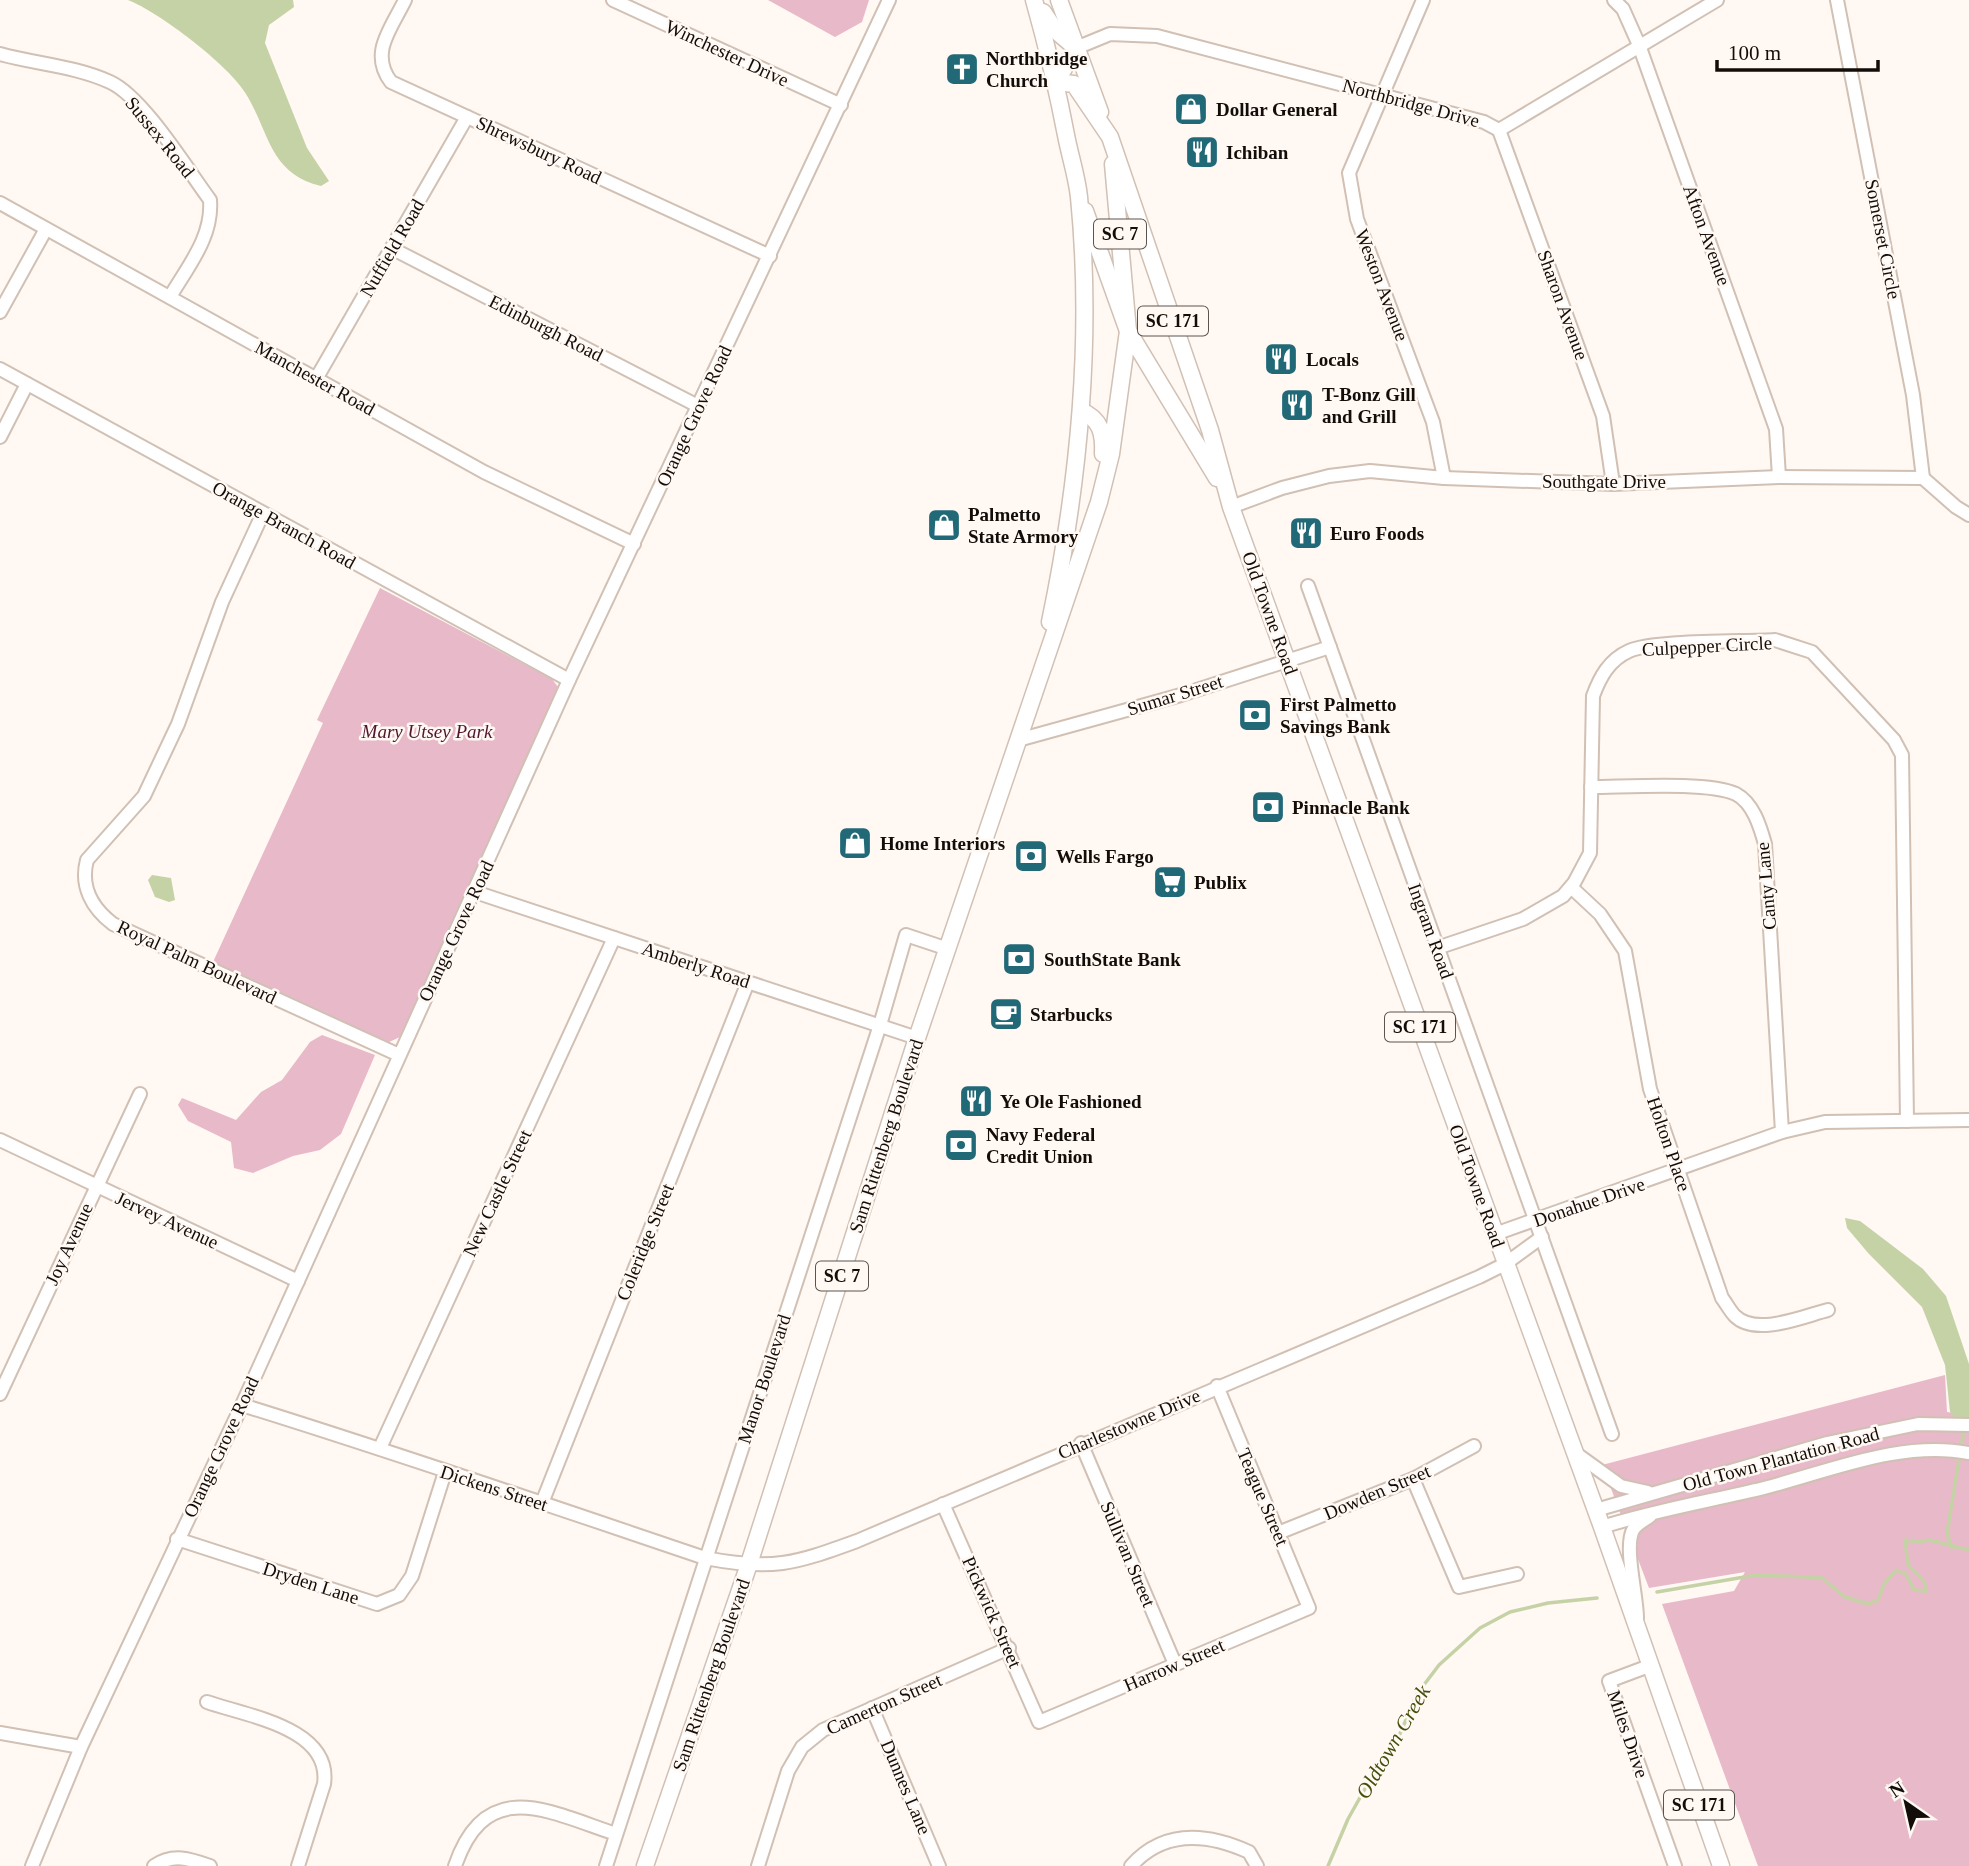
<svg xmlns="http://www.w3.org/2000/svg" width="1969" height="1866" font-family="'Times New Roman',serif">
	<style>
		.green { fill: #e8b9c9 }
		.water { fill: #c5d2a6 }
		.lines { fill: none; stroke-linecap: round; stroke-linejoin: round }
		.stream { stroke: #c5d2a6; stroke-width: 3.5 }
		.minor-casing { stroke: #d1c0b4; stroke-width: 16 }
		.major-casing { stroke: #d1c0b4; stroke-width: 19 }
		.minor { stroke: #fff; stroke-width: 12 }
		.major { stroke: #fff; stroke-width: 16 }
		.labels { text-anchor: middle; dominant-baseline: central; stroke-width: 5; stroke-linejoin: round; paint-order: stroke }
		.shield { fill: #fff8f3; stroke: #5a544f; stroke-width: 2 }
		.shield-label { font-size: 18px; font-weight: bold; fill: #130d09 }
		.street-label { font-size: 19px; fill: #130d09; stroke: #fff8f3 }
		.poi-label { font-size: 19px; font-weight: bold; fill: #130d09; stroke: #fff8f3; text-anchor: start }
		.park-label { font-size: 19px; font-style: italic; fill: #501630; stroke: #fff8f3 }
		.water-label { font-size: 21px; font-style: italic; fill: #42500a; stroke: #fff8f3 }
	</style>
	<rect width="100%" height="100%" fill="#fff8f3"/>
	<g class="green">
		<polygon points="768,0 869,0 862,22 835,37"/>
		<polygon points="380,588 552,679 558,687 557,697 400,1037 387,1043 213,962 323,723 317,720"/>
		<polygon points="322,1035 375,1055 341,1134 320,1150 293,1156 253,1173 234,1168 231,1142 188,1121 178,1105 182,1098 236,1120 261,1092 282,1080 310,1042"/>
		<polygon points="1945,1375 1947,1412 1969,1415 1969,1866 1758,1866 1662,1604 1734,1591 1745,1572 1649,1588 1602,1465"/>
	</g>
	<g class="water">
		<path d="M128 0H293L294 7 269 25 265 43 307 148 329 181 321 186C269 173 270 133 246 94 230 66 159 12 128 0Z"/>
		<polygon points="152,875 171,878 175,900 169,902 155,897 148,880"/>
		<polygon points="1845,1218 1860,1221 1923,1269 1946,1296 1969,1364 1969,1422 1956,1419 1950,1412 1945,1365 1922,1307 1869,1254 1847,1228"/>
	</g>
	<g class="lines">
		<g class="stream">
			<polyline points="1952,1548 1947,1533 1964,1429"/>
			<polyline points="1657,1592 1756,1575 1808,1577 1822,1578 1845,1597 1869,1604 1878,1600 1884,1584 1896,1570 1906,1574 1914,1590 1926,1591 1924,1581 1908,1565 1905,1540 1919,1542 1930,1540 1969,1550"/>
			<polyline points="1328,1866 1348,1819 1371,1778 1390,1757 1417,1694 1439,1665 1480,1628 1510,1612 1548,1603 1597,1598"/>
		</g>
		<g class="minor-casing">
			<g id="minor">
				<path d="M405 0C391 29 369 53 391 82L770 256"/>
				<polyline points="613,0 841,105"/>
				<polyline points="1423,0 1349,173 1357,219 1433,422 1444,478"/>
				<polyline points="1614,0 1623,9 1639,45 1776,429 1779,477"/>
				<polyline points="1837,0 1913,395 1923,478"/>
				<polyline points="1076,48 1110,34 1157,36 1484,122 1499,130 1717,0"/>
				<path d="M0 54C36 64 75 66 110 82 143 97 187 169 210 200 213 237 188 266 170 297"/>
				<polyline points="1499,130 1603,416 1613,484"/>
				<polyline points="0,203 484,472 634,544"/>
				<polyline points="393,249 698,406"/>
				<polyline points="0,312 46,229"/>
				<polyline points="0,369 569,680"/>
				<polyline points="316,379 467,117"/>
				<polyline points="0,437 27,384"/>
				<polyline points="1231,507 1282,488 1329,476 1370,471 1444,478 1613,484 1779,477 1923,478 1956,507 1969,515"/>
				<path d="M263 513 222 602 178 724 144 796 87 860C80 886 92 908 113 924L399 1055"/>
				<polyline points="1308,586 1612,1434"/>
				<polyline points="1018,740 1181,695 1330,647"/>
				<path d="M1591 787C1625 787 1708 781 1736 794 1753 803 1760 826 1765 844L1782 1132"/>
				<path d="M1571 887 1600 914 1625 951 1650 1089 1722 1298C1726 1303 1730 1311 1735 1316 1756 1337 1804 1316 1828 1310"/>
				<polyline points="475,892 917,1038"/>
				<path d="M1437 948 1523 919 1563 896 1574 883 1590 853 1593 696C1600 677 1609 660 1629 651 1654 640 1743 642 1775 640L1812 652 1894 740 1902 755 1907 1121"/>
				<polyline points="0,1140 298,1281"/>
				<polyline points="1495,1234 1782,1132 1825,1122 1969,1120"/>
				<polyline points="0,1394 140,1094"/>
				<path d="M242 1405C397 1453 551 1506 705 1558 772 1571 794 1564 857 1541L1479 1277 1505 1264 1542 1237"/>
				<polyline points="1081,1443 1175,1664"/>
				<polyline points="380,1448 614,938"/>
				<polyline points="1574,1452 1621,1486 1648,1492"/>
				<polyline points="1413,1479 1459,1587 1517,1574"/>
				<polyline points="542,1503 748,982"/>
				<polyline points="943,1504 1039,1722 1309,1608 1217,1386"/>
				<polyline points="1596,1510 1827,1443 1918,1424 1969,1425"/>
				<path d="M1602 1527C1656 1510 1710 1501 1764 1488 1830 1471 1901 1440 1969 1453"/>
				<polyline points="1278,1533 1413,1479 1474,1446"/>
				<polyline points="177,1539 377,1604 399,1595 412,1576 445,1472"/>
				<path d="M1637 1618C1637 1596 1624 1547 1633 1530 1636 1524 1645 1520 1650 1516"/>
				<polyline points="1649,1666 1609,1681 1675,1866"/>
				<path d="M207 1702C247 1716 332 1728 324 1784L298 1866"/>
				<polyline points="872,1708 939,1866"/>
				<polyline points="0,1733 81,1747"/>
				<polyline points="32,1866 81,1747 242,1405 569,680 889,0"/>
				<path d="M154 1866C173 1853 190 1859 210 1866"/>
				<path d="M455 1866C486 1775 549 1812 616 1834"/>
				<polyline points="606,1866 880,1025 906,935 948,949"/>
				<polyline points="758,1866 788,1771 802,1747 823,1730 1009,1648"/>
				<path d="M1131 1866C1164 1829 1207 1833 1249 1852L1257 1866"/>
			</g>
		</g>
		<g class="major-casing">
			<g id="major">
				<path d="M1034 0C1047 46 1058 93 1067 140 1071 159 1077 178 1079 197 1093 339 1079 483 1050 622"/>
				<polyline points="1059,0 1100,112"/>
				<polyline points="1043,12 1055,30 1076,48"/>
				<polyline points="1076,48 1056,82 1074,84 1110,137 1210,430 1231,507 1602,1527 1721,1866"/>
				<polyline points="1085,211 1128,331 1217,478"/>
				<path d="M1081 411C1101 419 1104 434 1103 454"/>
				<polyline points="645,1866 748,1567 917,1038 1099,502 1111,454 1128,331 1113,164"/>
			</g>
		</g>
		<use href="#minor" class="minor"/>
		<use href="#major" class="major"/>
	</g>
	<defs>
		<g id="church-square" transform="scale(1.75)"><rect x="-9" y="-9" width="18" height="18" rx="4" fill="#226977" stroke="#fff8f3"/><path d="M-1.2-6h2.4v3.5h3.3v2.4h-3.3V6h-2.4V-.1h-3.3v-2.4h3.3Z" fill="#fff"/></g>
		<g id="shop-square" transform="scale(1.75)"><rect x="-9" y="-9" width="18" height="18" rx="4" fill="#226977" stroke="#fff8f3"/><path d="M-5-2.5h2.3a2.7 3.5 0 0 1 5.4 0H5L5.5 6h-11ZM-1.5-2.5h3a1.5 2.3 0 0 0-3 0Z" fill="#fff"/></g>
		<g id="restaurant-square" transform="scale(1.75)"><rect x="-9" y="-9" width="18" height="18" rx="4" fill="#226977" stroke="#fff8f3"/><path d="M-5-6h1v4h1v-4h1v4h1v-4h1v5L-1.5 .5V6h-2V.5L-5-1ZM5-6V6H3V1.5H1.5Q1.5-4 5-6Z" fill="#fff"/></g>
		<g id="bank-square" transform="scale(1.75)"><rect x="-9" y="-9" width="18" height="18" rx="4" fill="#226977" stroke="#fff8f3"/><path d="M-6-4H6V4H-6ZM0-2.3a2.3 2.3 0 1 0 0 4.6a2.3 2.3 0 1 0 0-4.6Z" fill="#fff"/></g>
		<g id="supermarket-square" transform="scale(1.75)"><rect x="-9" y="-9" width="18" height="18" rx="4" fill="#226977" stroke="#fff8f3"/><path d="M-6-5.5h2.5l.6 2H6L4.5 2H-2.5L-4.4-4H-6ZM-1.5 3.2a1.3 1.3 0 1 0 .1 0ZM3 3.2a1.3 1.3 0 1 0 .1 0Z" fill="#fff"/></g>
		<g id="cafe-square" transform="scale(1.75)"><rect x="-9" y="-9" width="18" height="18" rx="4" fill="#226977" stroke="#fff8f3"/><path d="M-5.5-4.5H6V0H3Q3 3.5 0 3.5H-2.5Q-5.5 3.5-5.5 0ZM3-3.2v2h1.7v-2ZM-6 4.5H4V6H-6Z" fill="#fff"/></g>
	</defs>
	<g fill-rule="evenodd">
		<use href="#church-square" x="962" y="69"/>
		<use href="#shop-square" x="1191" y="109"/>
		<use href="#restaurant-square" x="1202" y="152"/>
		<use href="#restaurant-square" x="1281" y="359"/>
		<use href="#restaurant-square" x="1297" y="405"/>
		<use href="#shop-square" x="944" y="525"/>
		<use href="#restaurant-square" x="1306" y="533"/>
		<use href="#bank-square" x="1255" y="715"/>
		<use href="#bank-square" x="1268" y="807"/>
		<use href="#shop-square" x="855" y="843"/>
		<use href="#bank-square" x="1031" y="856"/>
		<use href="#supermarket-square" x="1170" y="882"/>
		<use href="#bank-square" x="1019" y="959"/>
		<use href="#cafe-square" x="1006" y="1014"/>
		<use href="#restaurant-square" x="976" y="1101"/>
		<use href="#bank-square" x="961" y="1145"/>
	</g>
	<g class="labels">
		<g class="shield">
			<rect x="1094" y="219.5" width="52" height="29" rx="5"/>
			<rect x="1138" y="306.5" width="70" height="29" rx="5"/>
			<rect x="1385" y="1012.5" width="70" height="29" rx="5"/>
			<rect x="816" y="1261.5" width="52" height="29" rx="5"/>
			<rect x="1664" y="1790.5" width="70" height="29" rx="5"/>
		</g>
		<g class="shield-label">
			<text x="1120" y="234">SC 7</text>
			<text x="1173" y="321">SC 171</text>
			<text x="1420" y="1027">SC 171</text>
			<text x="842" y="1276">SC 7</text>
			<text x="1699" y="1805">SC 171</text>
		</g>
		<g class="street-label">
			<text transform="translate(727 53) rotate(25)">Winchester Drive</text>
			<text transform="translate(1411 103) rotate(15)">Northbridge Drive</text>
			<text transform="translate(160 137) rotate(51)">Sussex Road</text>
			<text transform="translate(539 150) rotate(25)">Shrewsbury Road</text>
			<text transform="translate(1707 235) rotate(70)">Afton Avenue</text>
			<text transform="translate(1883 239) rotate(79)">Somerset Circle</text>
			<text transform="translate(392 248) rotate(-60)">Nuffield Road</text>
			<text transform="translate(1382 285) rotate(69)">Weston Avenue</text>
			<text transform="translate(1563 305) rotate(70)">Sharon Avenue</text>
			<text transform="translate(546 328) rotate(27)">Edinburgh Road</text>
			<text transform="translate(315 378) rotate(29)">Manchester Road</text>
			<text transform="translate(694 416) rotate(-65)">Orange Grove Road</text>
			<text x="1604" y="481">Southgate Drive</text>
			<text transform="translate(284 525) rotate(29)">Orange Branch Road</text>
			<text transform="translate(1270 613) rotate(70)">Old Towne Road</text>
			<text transform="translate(1707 646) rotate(-3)">Culpepper Circle</text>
			<text transform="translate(1175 695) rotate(-17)">Sumar Street</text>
			<text transform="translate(1766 886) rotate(-95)">Canty Lane</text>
			<text transform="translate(456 931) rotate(-65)">Orange Grove Road</text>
			<text transform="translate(1431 931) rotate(70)">Ingram Road</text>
			<text transform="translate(197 962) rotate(25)">Royal Palm Boulevard</text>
			<text transform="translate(696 965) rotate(18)">Amberly Road</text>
			<text transform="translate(886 1136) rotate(-72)">Sam Rittenberg Boulevard</text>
			<text transform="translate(1669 1144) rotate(71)">Holton Place</text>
			<text transform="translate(1477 1186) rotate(70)">Old Towne Road</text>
			<text transform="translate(497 1193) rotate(-65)">New Castle Street</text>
			<text transform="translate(1589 1202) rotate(-19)">Donahue Drive</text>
			<text transform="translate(167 1220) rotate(25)">Jervey Avenue</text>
			<text transform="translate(645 1242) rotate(-68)">Coleridge Street</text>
			<text transform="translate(69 1244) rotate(-65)">Joy Avenue</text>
			<text transform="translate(764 1379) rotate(-72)">Manor Boulevard</text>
			<text transform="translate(1129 1424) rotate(-23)">Charlestowne Drive</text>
			<text transform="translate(221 1447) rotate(-65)">Orange Grove Road</text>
			<text transform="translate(1781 1459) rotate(-15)">Old Town Plantation Road</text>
			<text transform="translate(494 1488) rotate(18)">Dickens Street</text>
			<text transform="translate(1377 1492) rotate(-23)">Dowden Street</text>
			<text transform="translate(1263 1497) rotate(67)">Teague Street</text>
			<text transform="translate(1128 1554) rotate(67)">Sullivan Street</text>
			<text transform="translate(311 1583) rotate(18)">Dryden Lane</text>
			<text transform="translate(992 1612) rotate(66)">Pickwick Street</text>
			<text transform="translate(1174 1665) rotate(-23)">Harrow Street</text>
			<text transform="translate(711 1675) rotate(-71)">Sam Rittenberg Boulevard</text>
			<text transform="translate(884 1704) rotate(-24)">Camerton Street</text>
			<text transform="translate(1628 1734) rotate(71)">Miles Drive</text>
			<text transform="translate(906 1787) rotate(67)">Dunnes Lane</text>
		</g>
		<g class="poi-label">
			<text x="986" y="58">Northbridge<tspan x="986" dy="22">Church</tspan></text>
			<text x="1216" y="109">Dollar General</text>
			<text x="1226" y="152">Ichiban</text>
			<text x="1306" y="359">Locals</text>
			<text x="1322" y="394">T-Bonz Gill<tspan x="1322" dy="22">and Grill</tspan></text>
			<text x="968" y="514">Palmetto<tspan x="968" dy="22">State Armory</tspan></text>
			<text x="1330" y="533">Euro Foods</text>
			<text x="1280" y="704">First Palmetto<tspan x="1280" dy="22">Savings Bank</tspan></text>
			<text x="1292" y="807">Pinnacle Bank</text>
			<text x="880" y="843">Home Interiors</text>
			<text x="1056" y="856">Wells Fargo</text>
			<text x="1194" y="882">Publix</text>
			<text x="1044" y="959">SouthState Bank</text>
			<text x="1030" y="1014">Starbucks</text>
			<text x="1000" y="1101">Ye Ole Fashioned</text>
			<text x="986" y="1134">Navy Federal<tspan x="986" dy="22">Credit Union</tspan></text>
		</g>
		<g class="park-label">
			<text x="427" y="731">Mary Utsey Park</text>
		</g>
		<g class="water-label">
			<text transform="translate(1393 1742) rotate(-60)">Oldtown Creek</text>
		</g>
	</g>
	<g transform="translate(1906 1803) rotate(326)" stroke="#fff8f3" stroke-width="5" paint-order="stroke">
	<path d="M0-5L12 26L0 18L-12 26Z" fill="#130d09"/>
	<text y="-10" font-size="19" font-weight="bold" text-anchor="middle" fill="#130d09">N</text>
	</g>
	<path d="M1717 60v10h161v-10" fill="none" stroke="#130d09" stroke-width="3.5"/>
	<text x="1728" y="60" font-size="21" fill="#130d09" stroke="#fff8f3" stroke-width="5" paint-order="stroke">100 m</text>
</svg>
